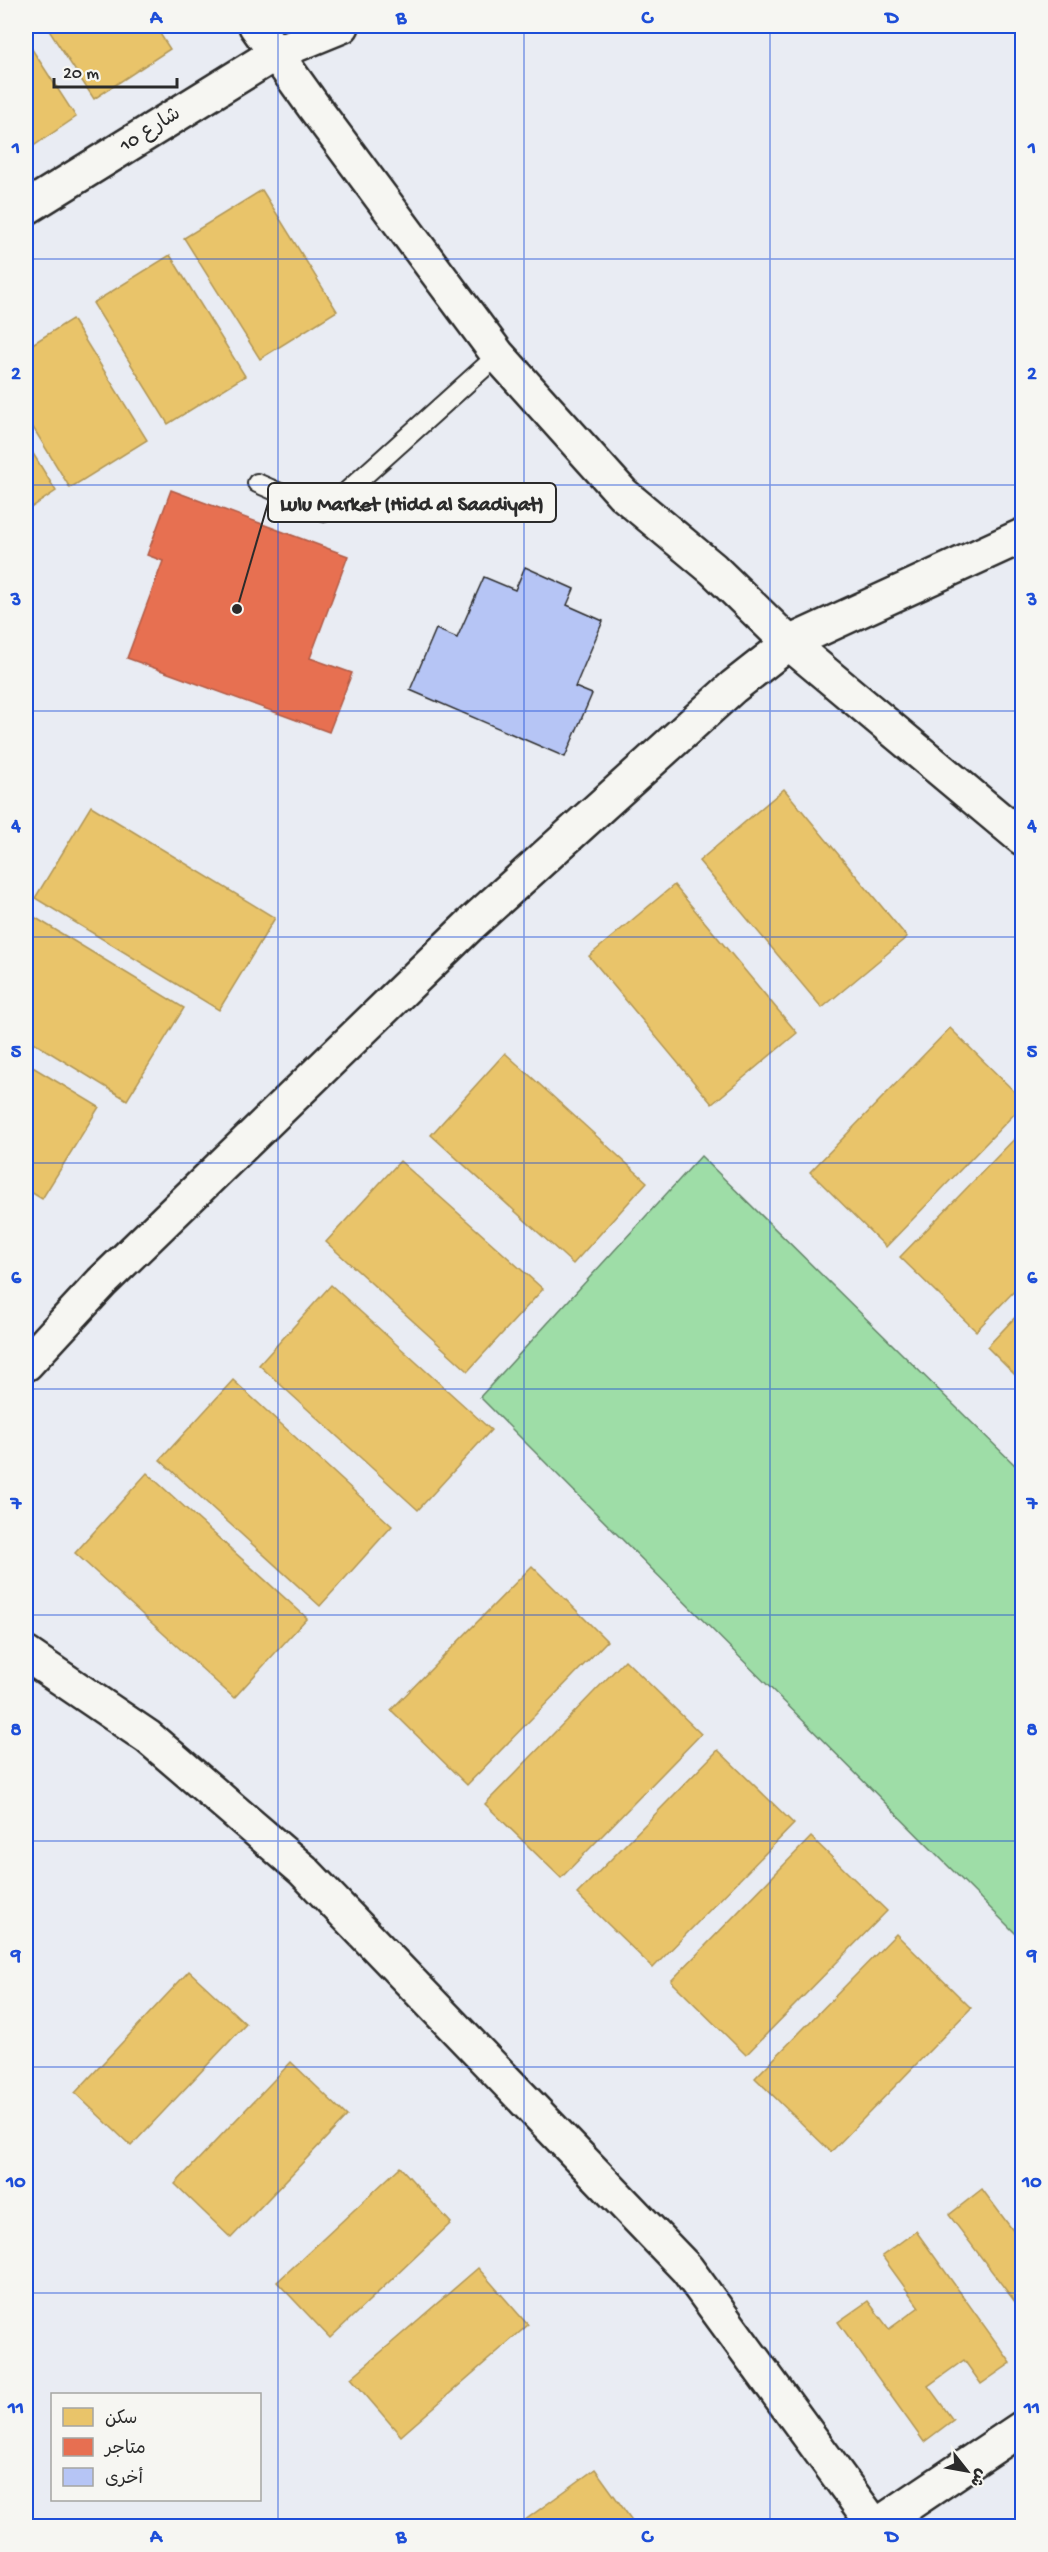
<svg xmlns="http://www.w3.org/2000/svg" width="1048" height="2552" font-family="'Gochi Hand','Playpen Sans Arabic',sans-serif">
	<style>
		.green { fill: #9edda7; stroke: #648469; stroke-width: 1.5 }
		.homes { fill: #e9c46a; stroke: #b09657; stroke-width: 1.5 }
		.shops { fill: #e76f51; stroke: #af5b46; stroke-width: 1.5 }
		.building { fill: #b6c5f5; stroke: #2b2b2b; stroke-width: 1.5 }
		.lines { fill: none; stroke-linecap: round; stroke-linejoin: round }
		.lane-casing { stroke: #2b2b2b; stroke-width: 22 }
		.street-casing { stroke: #2b2b2b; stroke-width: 38 }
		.lane { stroke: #f6f6f2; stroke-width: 18 }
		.street { stroke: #f6f6f2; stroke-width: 33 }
		.grid { fill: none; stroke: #1d4ed8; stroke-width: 1.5; stroke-opacity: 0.55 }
		.labels { text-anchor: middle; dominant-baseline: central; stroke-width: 6; stroke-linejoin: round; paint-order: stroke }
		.street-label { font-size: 20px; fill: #2b2b2b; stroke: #f6f6f2 }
		.leader { fill: none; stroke: #2b2b2b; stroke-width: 2 }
		.callout-dot { fill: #2b2b2b; stroke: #f6f6f2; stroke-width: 2 }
		.callout { fill: #f6f6f2; stroke: #2b2b2b; stroke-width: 2 }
		.callout-label { font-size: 21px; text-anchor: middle; font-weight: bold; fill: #2b2b2b }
		.neatline { fill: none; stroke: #1d4ed8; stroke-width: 2 }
		.grid-label { font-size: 20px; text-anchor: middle; font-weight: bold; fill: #1d4ed8 }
	</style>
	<rect width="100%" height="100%" fill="#e9ecf3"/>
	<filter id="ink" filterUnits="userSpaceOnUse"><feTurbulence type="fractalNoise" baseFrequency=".0167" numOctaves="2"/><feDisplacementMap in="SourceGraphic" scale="12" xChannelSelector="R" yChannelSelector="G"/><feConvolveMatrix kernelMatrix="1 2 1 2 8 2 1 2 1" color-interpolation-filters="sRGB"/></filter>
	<g filter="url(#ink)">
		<polygon class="green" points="701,1156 1022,1472 1022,1940 480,1397"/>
		<g class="homes">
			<polygon points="46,26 155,26 170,49 94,99"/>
			<polygon points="26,40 76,117 26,151"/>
			<polygon points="262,190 337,311 260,359 184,238"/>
			<polygon points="170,255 245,376 168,424 93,303"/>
			<polygon points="72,319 147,440 70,488 26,416 26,348"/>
			<polygon points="26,442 56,491 26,511"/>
			<polygon points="784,789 907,937 822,1008 699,861"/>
			<polygon points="91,806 275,918 219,1010 35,898"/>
			<polygon points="674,885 797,1033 712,1104 589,956"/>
			<polygon points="26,912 184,1008 127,1100 26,1038"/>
			<polygon points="950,1028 1022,1099 1022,1106 886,1247 810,1172"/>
			<polygon points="505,1053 647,1182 573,1264 431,1135"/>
			<polygon points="26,1063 99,1107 42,1199 26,1189"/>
			<polygon points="1022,1131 1022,1283 976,1331 900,1257"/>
			<polygon points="400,1161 543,1289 468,1371 326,1242"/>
			<polygon points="331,1285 491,1430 418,1510 259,1365"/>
			<polygon points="1022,1310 1022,1382 987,1347"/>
			<polygon points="233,1380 392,1526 320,1606 160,1460"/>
			<polygon points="147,1473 307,1618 234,1698 75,1553"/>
			<polygon points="532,1566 607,1641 467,1785 391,1710"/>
			<polygon points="625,1660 701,1734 561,1878 485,1804"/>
			<polygon points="718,1750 794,1824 653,1968 577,1894"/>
			<polygon points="811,1837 887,1911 746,2055 671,1981"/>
			<polygon points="896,1934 971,2008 831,2152 755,2078"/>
			<polygon points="189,1971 246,2024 131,2146 75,2093"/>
			<polygon points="291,2062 347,2116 231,2238 175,2184"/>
			<polygon points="400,2167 451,2223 330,2338 277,2282"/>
			<polygon points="982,2189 1020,2240 1022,2238 1022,2311 949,2215"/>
			<polygon points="916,2231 1011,2363 981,2384 964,2360 928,2386 953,2420 924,2442 838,2322 868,2301 889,2329 919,2307 882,2256"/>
			<polygon points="478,2268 528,2325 401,2436 351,2378"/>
			<polygon points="595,2469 636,2526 517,2526"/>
		</g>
		<polygon class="shops" points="171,490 348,556 310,658 352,673 329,732 127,658 163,561 147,555"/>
		<polygon class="building" points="525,567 574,589 567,605 603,621 575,687 592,694 565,757 410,690 436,629 457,638 484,577 515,590"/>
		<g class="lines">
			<g class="lane-casing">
				<polyline id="lane" points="257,483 324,512 498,355"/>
			</g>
			<g class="street-casing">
				<g id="street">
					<polyline points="256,26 314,107 498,355 623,494 713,569 789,643 1022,838"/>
					<polyline points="26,208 276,53 342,26"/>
					<polyline points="26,1364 102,1282 471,924 733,687 789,643 1022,536"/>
					<polyline points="26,1654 148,1737 303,1870 687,2269 875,2526"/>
					<polyline points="876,2526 1022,2428"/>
				</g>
			</g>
			<use href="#lane" class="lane"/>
			<use href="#street" class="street"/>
		</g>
	</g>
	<path class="grid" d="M278 26V2526M524 26V2526M770 26V2526M26 259H1022M26 485H1022M26 711H1022M26 937H1022M26 1163H1022M26 1389H1022M26 1615H1022M26 1841H1022M26 2067H1022M26 2293H1022"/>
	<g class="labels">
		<g class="street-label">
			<text transform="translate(151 131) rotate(-32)">شارع 10</text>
		</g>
	</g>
	<path class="leader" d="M237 609L268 503"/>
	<circle class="callout-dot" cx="237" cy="609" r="6"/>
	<rect class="callout" x="268" y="483" width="288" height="39" rx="6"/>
	<g class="callout-label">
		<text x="412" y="510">Lulu Market (Hidd al Saadiyat)</text>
	</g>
	<rect width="1048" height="2552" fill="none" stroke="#f6f6f2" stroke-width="66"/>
	<rect x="51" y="2393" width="210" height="108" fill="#f6f6f2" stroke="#a5a5a2" stroke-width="1.5"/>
	<rect x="63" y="2408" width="30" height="18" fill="#e9c46a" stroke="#a5a5a2" stroke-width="1.5"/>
	<text x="105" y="2423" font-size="18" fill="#2b2b2b">سكن</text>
	<rect x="63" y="2438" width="30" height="18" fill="#e76f51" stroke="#a5a5a2" stroke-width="1.5"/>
	<text x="105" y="2453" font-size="18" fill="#2b2b2b">متاجر</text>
	<rect x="63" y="2468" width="30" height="18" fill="#b6c5f5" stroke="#a5a5a2" stroke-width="1.5"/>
	<text x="105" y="2483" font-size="18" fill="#2b2b2b">أخرى</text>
	<g transform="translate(967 2471) rotate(121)" stroke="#f6f6f2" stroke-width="4.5" paint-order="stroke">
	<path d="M0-4.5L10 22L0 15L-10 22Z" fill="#2b2b2b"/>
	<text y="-9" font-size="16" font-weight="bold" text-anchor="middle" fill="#2b2b2b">ش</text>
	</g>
	<path d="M54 78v9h123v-9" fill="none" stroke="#2b2b2b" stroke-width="3"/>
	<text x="63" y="78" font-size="18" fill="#2b2b2b" stroke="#f6f6f2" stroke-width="4.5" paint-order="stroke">20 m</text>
	<rect x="33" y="33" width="982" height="2486" class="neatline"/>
	<g class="grid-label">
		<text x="156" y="23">A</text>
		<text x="401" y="23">B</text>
		<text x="647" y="23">C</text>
		<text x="892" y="23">D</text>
		<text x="16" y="153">1</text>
		<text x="1032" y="153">1</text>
		<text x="16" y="379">2</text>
		<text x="1032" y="379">2</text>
		<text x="16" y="605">3</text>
		<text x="1032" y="605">3</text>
		<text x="16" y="831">4</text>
		<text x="1032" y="831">4</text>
		<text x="16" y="1057">5</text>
		<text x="1032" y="1057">5</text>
		<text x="16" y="1283">6</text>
		<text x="1032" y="1283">6</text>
		<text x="16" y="1509">7</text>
		<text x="1032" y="1509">7</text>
		<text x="16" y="1735">8</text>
		<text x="1032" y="1735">8</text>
		<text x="16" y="1961">9</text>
		<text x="1032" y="1961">9</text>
		<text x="16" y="2187">10</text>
		<text x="1032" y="2187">10</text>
		<text x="16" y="2413">11</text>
		<text x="1032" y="2413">11</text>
		<text x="156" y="2542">A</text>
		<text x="401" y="2542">B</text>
		<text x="647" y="2542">C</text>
		<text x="892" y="2542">D</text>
	</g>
</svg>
